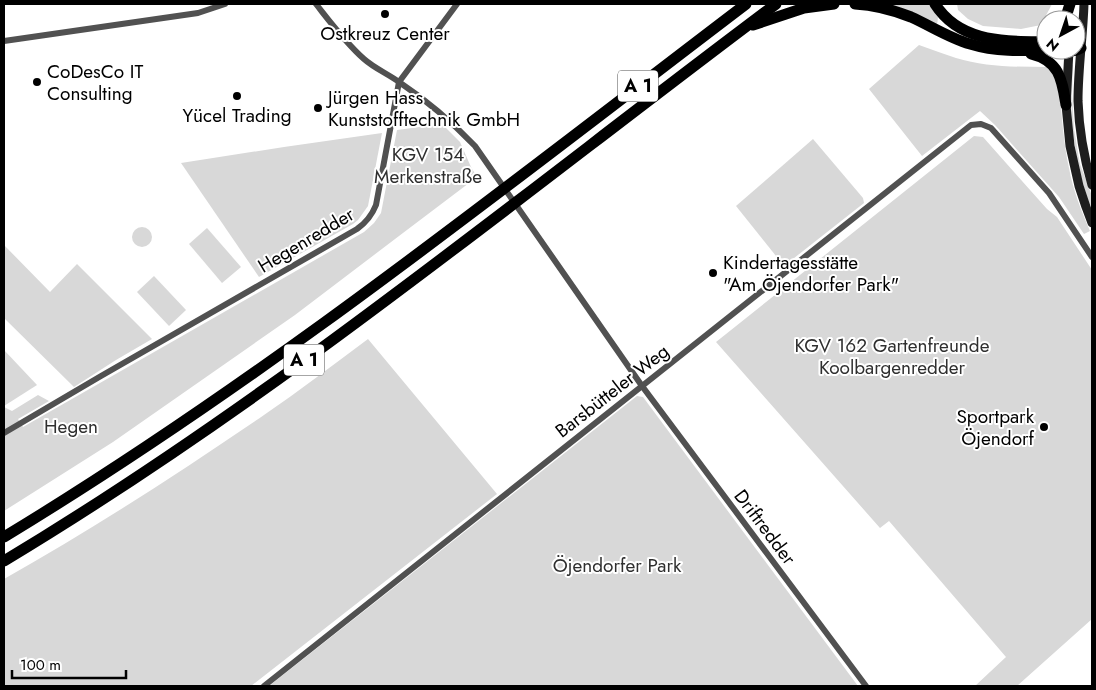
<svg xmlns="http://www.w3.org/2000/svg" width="1096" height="690" font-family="Jost,sans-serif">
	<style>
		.green { fill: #d8d8d8 }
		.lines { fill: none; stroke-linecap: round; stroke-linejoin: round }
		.minor { stroke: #515151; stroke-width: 6 }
		.secondary { stroke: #1e1e1e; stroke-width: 9 }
		.motorway { stroke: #000; stroke-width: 11 }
		.poi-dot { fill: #000; stroke: #fff; stroke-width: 2 }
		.labels { text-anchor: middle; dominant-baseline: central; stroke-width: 4; stroke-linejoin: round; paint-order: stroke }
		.shield { fill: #fff; stroke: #4c4c4c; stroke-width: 1 }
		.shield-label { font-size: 18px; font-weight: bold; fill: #000 }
		.poi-label { font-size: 19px; fill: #000; stroke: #fff; text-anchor: start }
		.park-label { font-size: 19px; fill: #2f2f2f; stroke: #fff }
		.street-label { font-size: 19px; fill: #000; stroke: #fff }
	</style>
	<rect width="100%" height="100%" fill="#fff"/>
	<g class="green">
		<polygon points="883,4 929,4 938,17 937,26"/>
		<polygon points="957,4 1052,4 1041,25 1021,29 983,26 968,19 958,10"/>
		<path d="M919 45C931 49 943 54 956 58 985 67 1018 67 1048 67L1055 77 1059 87C1062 114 1063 141 1069 168 1073 190 1081 210 1090 231L1084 234 1059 197 995 125 980 111 922 156 869 89Z"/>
		<path d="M1073 65 1072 93 1074 129 1080 164 1092 196V211C1073 161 1070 118 1071 66Z"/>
		<polygon points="442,124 460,142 471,167 477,177 399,236 295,315 113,442 4,511 4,407 12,411 38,395 49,401 18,419 23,427 364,232 374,223 381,213 397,130"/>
		<polygon points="382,133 368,206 358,220 353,224 259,277 181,163 284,147"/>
		<polygon points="974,136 983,137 1047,209 1057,217 1092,270 1092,619 1017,686 975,686 1006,657 889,521 880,528 716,342"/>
		<polygon points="813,139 863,198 864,203 784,266 736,206"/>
		<circle cx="142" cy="237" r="10"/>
		<polygon points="207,228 241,267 222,283 189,244"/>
		<polygon points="4,245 50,292 77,264 152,339 116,360 74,387 4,318"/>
		<polygon points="154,276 186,310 169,326 137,292"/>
		<path d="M368 339 497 494 251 686H4V579C93 529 179 473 264 415 299 391 333 365 368 339Z"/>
		<polygon points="4,350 37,385 4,406"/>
		<polygon points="637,396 643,397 858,686 269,686"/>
	</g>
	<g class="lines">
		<g class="minor">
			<path d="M316 4C331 23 345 42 364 59 374 68 388 74 399 82 426 100 452 122 475 146L642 386 866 686"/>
			<polyline points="4,41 198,13 225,4"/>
			<path d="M4 433 101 376 357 229C367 222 372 215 376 205L399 82 457 4"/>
			<polyline points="264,686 971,125 981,124 991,128 1049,193 1092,257"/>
		</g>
		<g class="secondary">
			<path d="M1084 4C1083 36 1078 68 1078 101 1079 130 1084 158 1092 185"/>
			<polyline points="1069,50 1066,105 1070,146 1079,186 1086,207 1092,223"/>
		</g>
		<g class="motorway">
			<path d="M855 4C874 5 893 10 911 17 931 26 949 38 970 44 996 52 1021 51 1047 50 1058 50 1071 54 1081 48"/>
			<path d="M935 4C960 43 1005 41 1046 42"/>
			<polyline points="1065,20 1070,4"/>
			<polyline points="753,25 804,8 834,4"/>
			<path d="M1031 54C1060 61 1062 80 1066 105"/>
			<path d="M4 537C265 379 504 188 746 4"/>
			<path d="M4 561C277 397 522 194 776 4"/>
		</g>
	</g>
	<g class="poi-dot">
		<circle cx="385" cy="14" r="5"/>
		<circle cx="37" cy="82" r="5"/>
		<circle cx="237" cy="96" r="5"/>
		<circle cx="318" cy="108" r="5"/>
		<circle cx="713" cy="273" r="5"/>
		<circle cx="1044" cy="427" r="5"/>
	</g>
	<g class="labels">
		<g class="shield">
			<rect x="618" y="70.5" width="40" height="31" rx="4"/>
			<rect x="284" y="344.5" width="40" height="31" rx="4"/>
		</g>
		<g class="shield-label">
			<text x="638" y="86">A 1</text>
			<text x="304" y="360">A 1</text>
		</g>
		<g class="poi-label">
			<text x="385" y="33" text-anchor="middle">Ostkreuz Center</text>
			<text x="47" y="71">CoDesCo IT<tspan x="47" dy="22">Consulting</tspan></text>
			<text x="328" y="97">Jürgen Hass<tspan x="328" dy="22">Kunststofftechnik GmbH</tspan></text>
			<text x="237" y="115" text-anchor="middle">Yücel Trading</text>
			<text x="723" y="262">Kindertagesstätte<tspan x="723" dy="22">"Am Öjendorfer Park"</tspan></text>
			<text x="1034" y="416" text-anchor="end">Sportpark<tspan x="1034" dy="22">Öjendorf</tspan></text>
		</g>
		<g class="park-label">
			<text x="428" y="154">KGV 154<tspan x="428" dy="22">Merkenstraße</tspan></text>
			<text x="892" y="345">KGV 162 Gartenfreunde<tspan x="892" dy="22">Koolbargenredder</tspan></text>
			<text x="71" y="426">Hegen</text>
			<text x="617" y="565">Öjendorfer Park</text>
		</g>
		<g class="street-label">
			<text transform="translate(306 240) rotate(-31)">Hegenredder</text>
			<text transform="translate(612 391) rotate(-38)">Barsbütteler Weg</text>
			<text transform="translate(765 527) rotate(53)">Driftredder</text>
		</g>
	</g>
	<rect width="1096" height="690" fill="none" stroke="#000000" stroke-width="10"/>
	<g transform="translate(1061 35) rotate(220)"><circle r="24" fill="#ffffff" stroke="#999999"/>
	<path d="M0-4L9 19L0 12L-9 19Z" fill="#000000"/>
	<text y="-8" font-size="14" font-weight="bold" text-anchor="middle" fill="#000000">N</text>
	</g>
	<path d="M12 670v8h114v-8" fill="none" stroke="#000000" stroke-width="2.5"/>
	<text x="20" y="670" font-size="15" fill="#000000" stroke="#ffffff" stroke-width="4" paint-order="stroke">100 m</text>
</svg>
